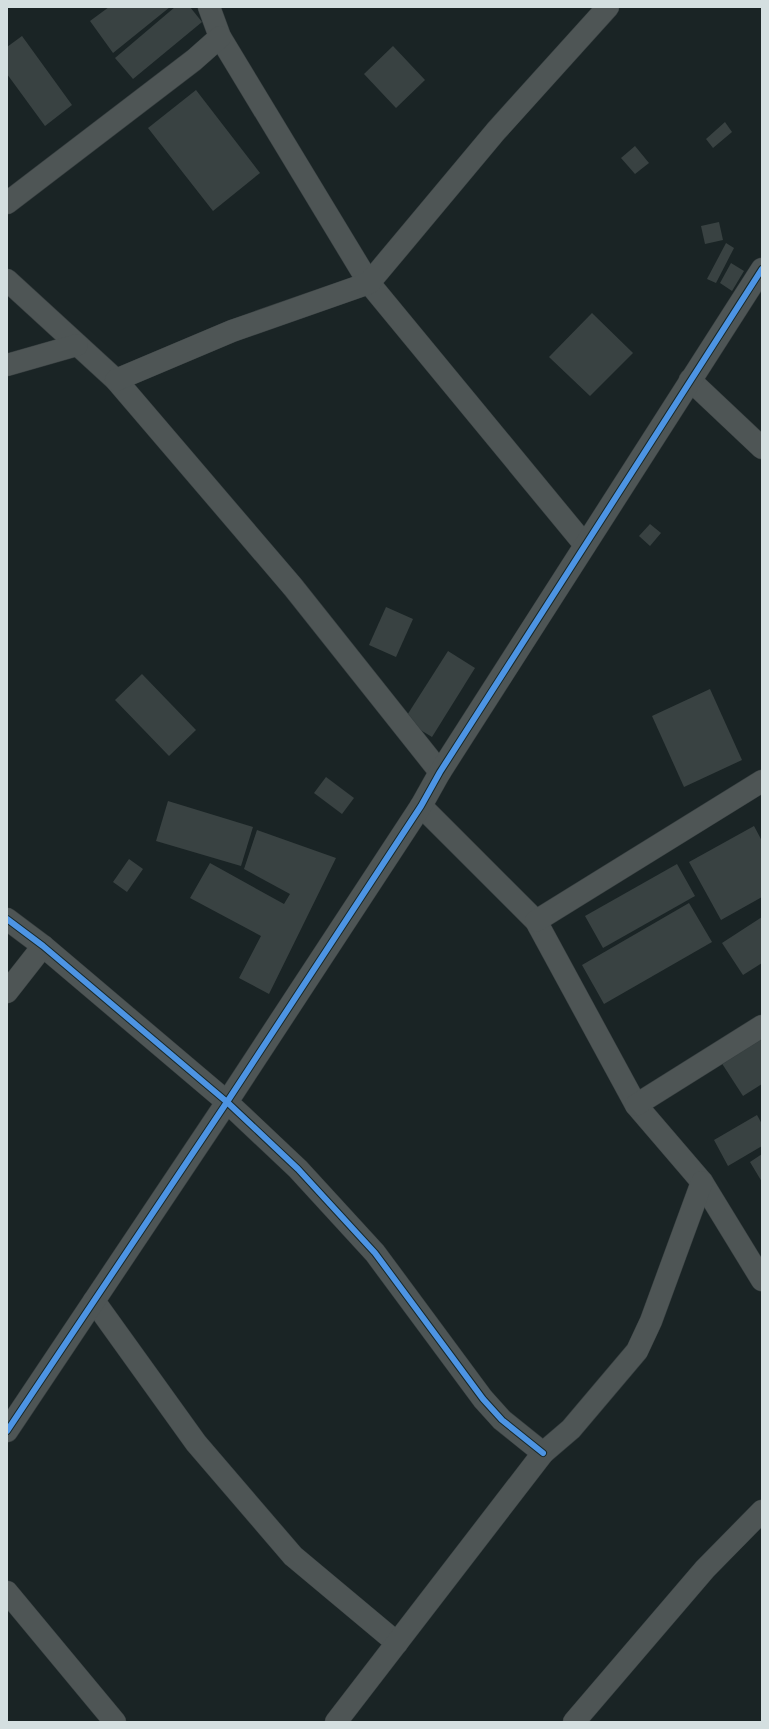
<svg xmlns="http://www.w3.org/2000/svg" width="769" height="1729" font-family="Karla,sans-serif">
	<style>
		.building { fill: #394242 }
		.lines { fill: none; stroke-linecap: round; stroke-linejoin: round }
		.minor-casing { stroke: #373f40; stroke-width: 23 }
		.minor { stroke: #4e5555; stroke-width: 22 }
		.cycleway-casing { stroke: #162829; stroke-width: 8 }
		.cycleway { stroke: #4d94e3; stroke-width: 6 }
	</style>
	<rect width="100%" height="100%" fill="#1a2425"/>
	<g class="building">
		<polygon points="109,7 170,7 113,53 90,21"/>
		<polygon points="175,7 190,7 202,22 133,79 115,58"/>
		<polygon points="22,36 72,105 45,126 7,74 7,47"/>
		<polygon points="393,46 425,80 396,108 364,74"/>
		<polygon points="196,90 260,173 213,211 148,128"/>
		<polygon points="725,122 732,132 713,148 706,139"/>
		<polygon points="635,146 649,163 635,174 621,158"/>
		<polygon points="719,222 723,240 705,244 701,226"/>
		<polygon points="726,243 734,248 716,283 707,279"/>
		<polygon points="731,263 744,271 732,291 720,283"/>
		<polygon points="592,313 633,353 590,396 549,357"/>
		<polygon points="650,524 661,533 650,546 639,536"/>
		<polygon points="386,607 413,619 396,657 369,645"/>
		<polygon points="448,651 475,668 432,737 404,720"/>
		<polygon points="142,674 196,730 169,756 115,700"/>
		<polygon points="710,689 742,760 684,787 652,716"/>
		<polygon points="326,777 354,798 342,814 314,793"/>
		<polygon points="168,801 253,827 241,866 156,841"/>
		<polygon points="754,826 762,841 762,897 721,920 689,862"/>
		<polygon points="257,830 336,858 269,994 239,978 261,936 190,898 210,863 284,904 290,894 244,869"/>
		<polygon points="129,859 143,869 127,892 113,882"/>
		<polygon points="677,864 695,896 603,948 585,916"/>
		<polygon points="689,903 712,942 604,1004 582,965"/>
		<polygon points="762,917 762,963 743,975 722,943"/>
		<polygon points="761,1037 762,1039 762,1084 743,1096 721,1062"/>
		<polygon points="757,1115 762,1124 762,1146 728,1166 714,1140"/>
		<polygon points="762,1154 762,1182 750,1162"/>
	</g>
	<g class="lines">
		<g class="minor-casing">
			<g id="minor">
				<polyline points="209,7 220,37 369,283 585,545"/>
				<polyline points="7,203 194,60 220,37"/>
				<polyline points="7,280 116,380 293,587 440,772"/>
				<polyline points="7,365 77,345"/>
				<polyline points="116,380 232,331 369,283 496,131 608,7"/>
				<polyline points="690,380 762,448"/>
				<polyline points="421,806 536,921 636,1105 702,1182 762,1280"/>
				<polyline points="7,919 43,946 227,1102 298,1169 375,1253 483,1399 502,1420 543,1453"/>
				<polyline points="536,921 762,781"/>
				<polyline points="7,992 43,946"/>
				<polyline points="636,1105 762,1026"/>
				<polyline points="94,1301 196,1443 293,1556 397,1643"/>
				<polyline points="7,1431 227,1102 421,806 440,772 762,269"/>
				<polyline points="7,1592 115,1722"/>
				<polyline points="336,1722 543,1453 571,1429 637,1351 651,1321 702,1182"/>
				<polyline points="574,1722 705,1569 762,1511"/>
			</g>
		</g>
		<use href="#minor" class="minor"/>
		<g class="cycleway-casing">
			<g id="cycleway">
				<polyline points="7,919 43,946 227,1102 298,1169 375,1253 483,1399 502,1420 543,1453"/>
				<polyline points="7,1431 227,1102 421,806 440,772 762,269"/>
			</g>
		</g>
		<use href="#cycleway" class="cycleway"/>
	</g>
	<rect width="769" height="1729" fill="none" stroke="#d4dfe0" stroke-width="16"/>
</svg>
